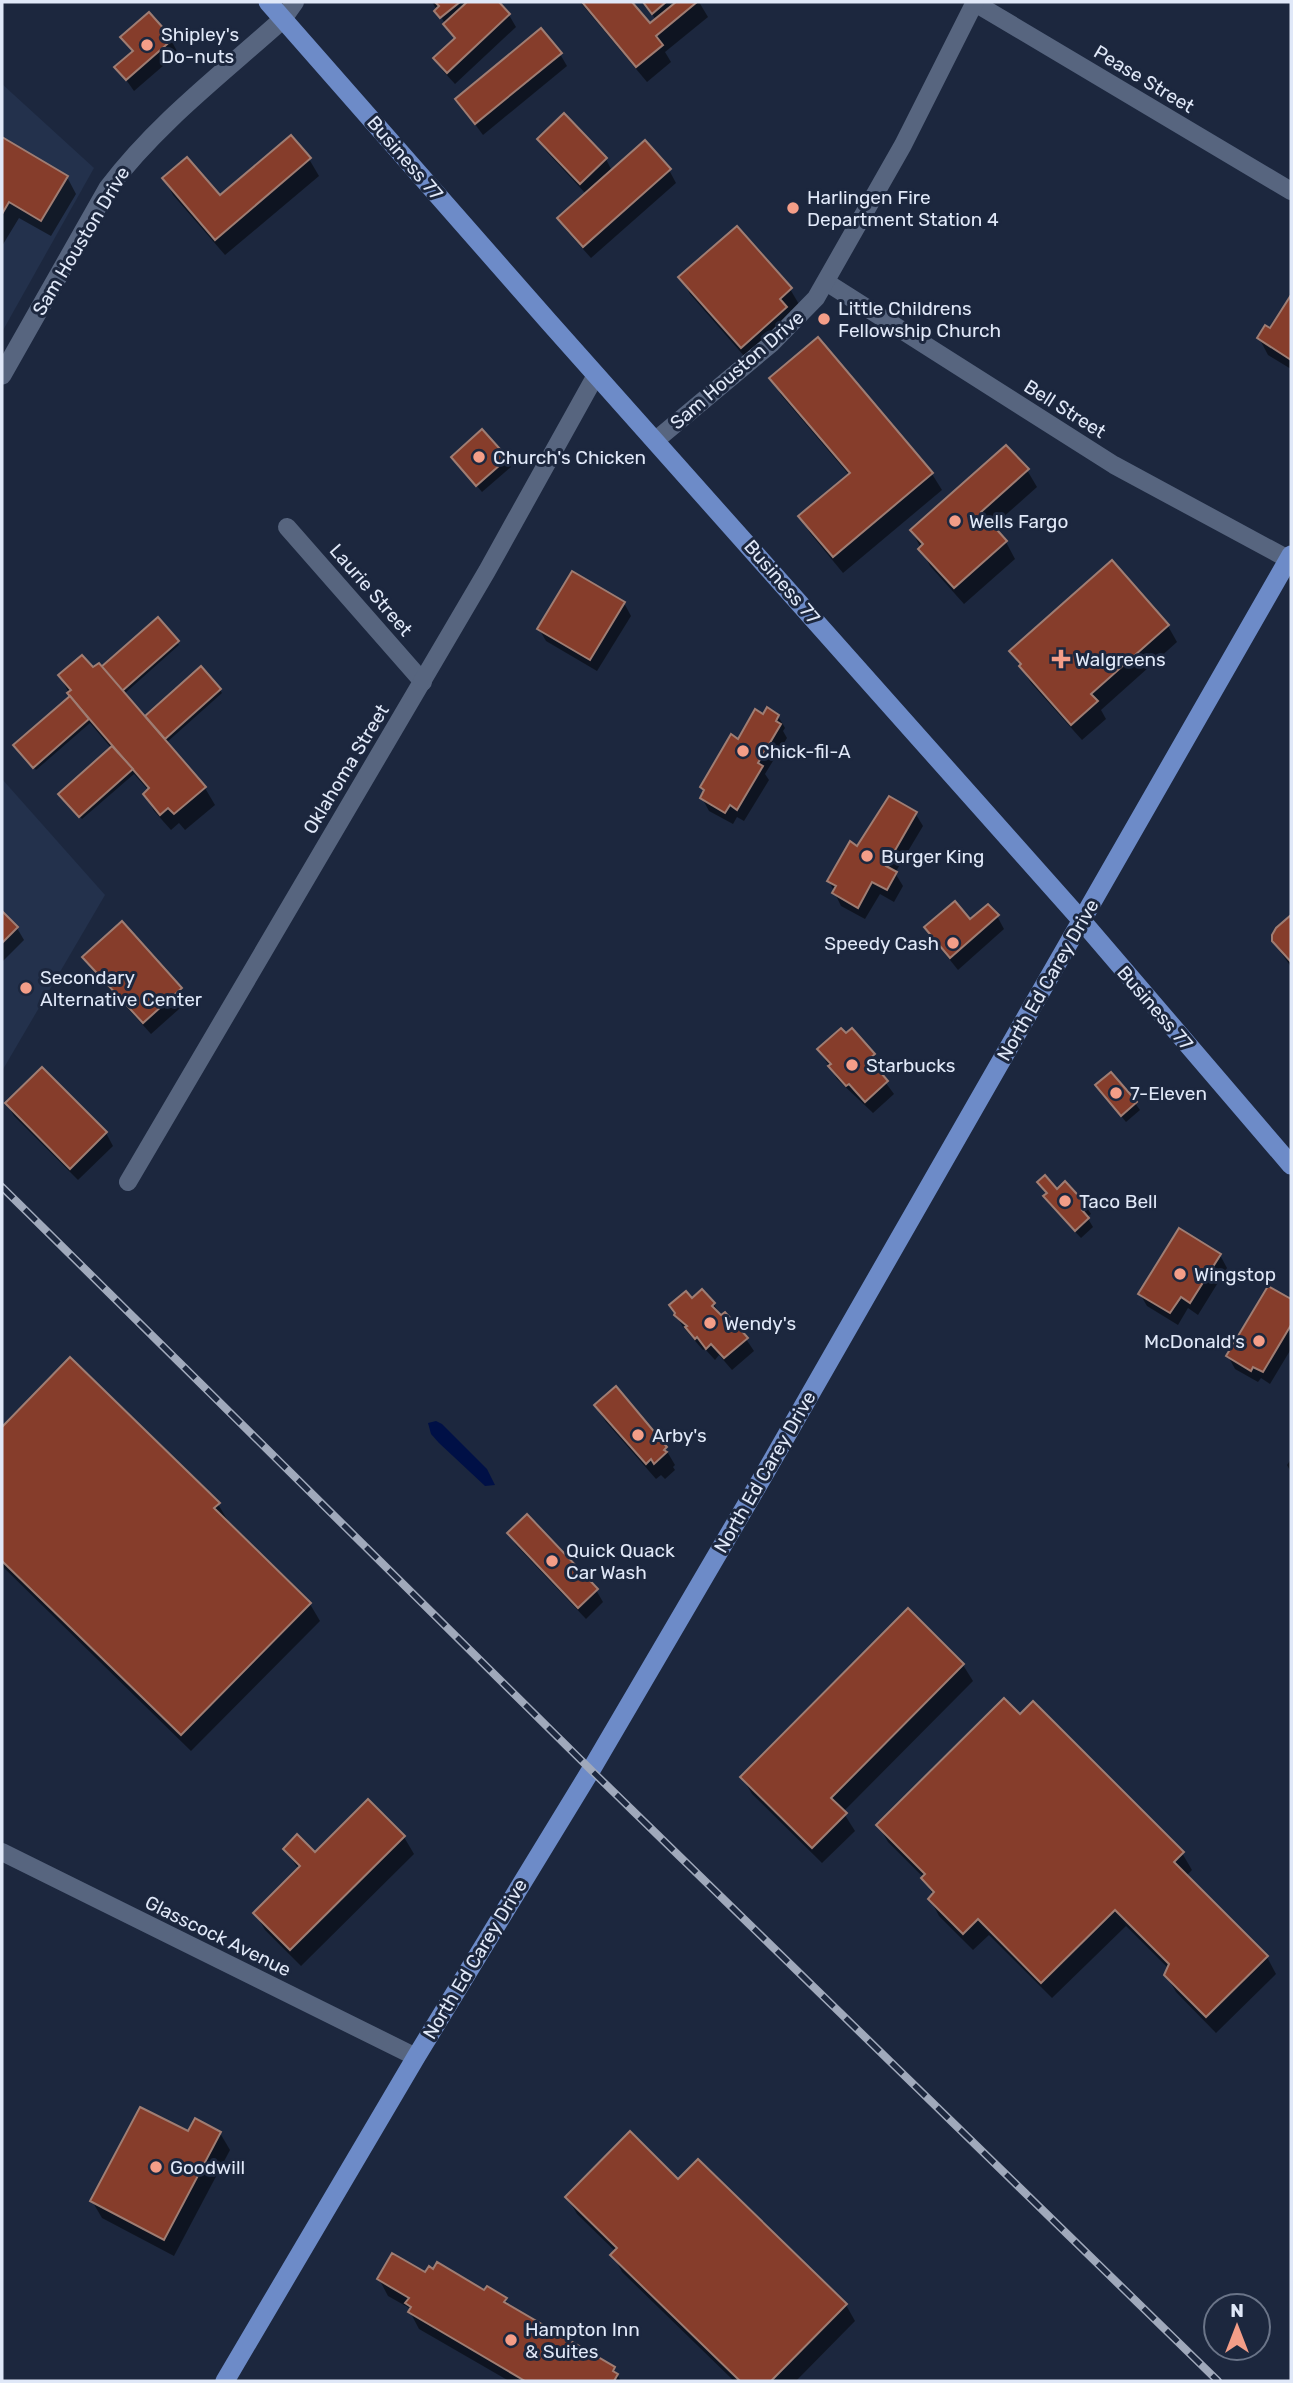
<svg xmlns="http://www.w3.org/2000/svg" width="1293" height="2383" font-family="Rubik,sans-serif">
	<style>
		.built { fill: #23314c }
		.water { fill: #001046 }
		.shadow { fill: #0007 }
		.building { fill: #863d2b; stroke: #9f7d73; stroke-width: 2 }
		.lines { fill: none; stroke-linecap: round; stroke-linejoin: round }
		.minor { stroke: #57657f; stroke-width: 18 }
		.tertiary { stroke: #57657f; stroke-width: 19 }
		.primary { stroke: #6d8bc8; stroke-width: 19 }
		.rail-casing { stroke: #a0a9bb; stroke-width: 8 }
		.rail { stroke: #1c273e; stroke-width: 5; stroke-dasharray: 16; stroke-linecap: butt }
		.poi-dot { fill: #f49e88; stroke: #1c273e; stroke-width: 2.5 }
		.labels { text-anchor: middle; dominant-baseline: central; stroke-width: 6; stroke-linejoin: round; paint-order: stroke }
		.poi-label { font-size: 19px; fill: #e0e8f8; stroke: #1c273e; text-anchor: start }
		.street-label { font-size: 19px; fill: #e0e8f8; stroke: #1c273e }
	</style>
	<rect width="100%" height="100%" fill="#1c273e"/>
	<g class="built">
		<polygon points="2,84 94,168 2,332"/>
		<polygon points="2,779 105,895 2,1071"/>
	</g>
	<polygon class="water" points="436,1421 442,1424 487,1469 495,1485 485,1486 439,1443 431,1434 428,1423"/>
	<g class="shadow">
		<polygon points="432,2 496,2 509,15 516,27 455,84 443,71 435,59 455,40"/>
		<polygon points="580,2 630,2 650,26 656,20 644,2 699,2 708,17 665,52 671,62 647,82"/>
		<polygon points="123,37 171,40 178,53 134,91 117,67 133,53"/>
		<polygon points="560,54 567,66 483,135 457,100"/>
		<polygon points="564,115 606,159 612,171 669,170 676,183 591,258 566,230 559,218 586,194 546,151 539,139"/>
		<polygon points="2,139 67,177 76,194 51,236 19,218 2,246"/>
		<polygon points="309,159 319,176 225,255 173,195 164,178 219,198"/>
		<polygon points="681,277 790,289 800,306 751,364 690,294"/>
		<polygon points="1291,298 1291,369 1268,355 1259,338 1271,330"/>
		<polygon points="772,378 932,474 942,490 843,573 810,533 801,517 850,476 781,395"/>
		<polygon points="453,458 506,459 511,467 482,492"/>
		<polygon points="1027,470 1037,487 992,527 1006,542 1015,559 964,604 930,566 912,531"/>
		<polygon points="624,603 631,616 597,671 546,641 539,629"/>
		<polygon points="1168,626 1177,642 1101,710 1106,719 1082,740 1031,683 1011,651"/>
		<polygon points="177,642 179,645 124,694 145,719 201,669 220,690 222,693 166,743 205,788 215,805 185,830 179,823 171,830 154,811 145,795 149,791 134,774 82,819 62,797 112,749 90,723 36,770 17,749 71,697 60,676 102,669"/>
		<polygon points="763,716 778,716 785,728 783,731 787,738 765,774 769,780 744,821 737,817 733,824 709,811 702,798 705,793 702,787 738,741"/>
		<polygon points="915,813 923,826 895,873 903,886 894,902 880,894 865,919 841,906 829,881 858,848"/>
		<polygon points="2,913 17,928 24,940 2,962"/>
		<polygon points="997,916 1004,929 958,970 933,939 926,927"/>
		<polygon points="1291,917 1291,967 1273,941 1277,930"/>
		<polygon points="85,957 181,989 188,1001 151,1034 92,969"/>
		<polygon points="852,1031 874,1055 881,1067 877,1071 894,1094 873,1113 837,1079 819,1050"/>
		<polygon points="42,1069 106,1133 113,1146 78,1180 14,1116 7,1104"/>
		<polygon points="1097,1086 1135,1103 1140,1110 1126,1122"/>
		<polygon points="1039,1183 1057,1191 1065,1183 1086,1206 1091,1214 1087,1217 1093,1227 1081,1238 1050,1205 1045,1197 1048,1195"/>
		<polygon points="1220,1255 1227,1268 1198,1315 1188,1308 1178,1325 1147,1306 1140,1294"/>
		<polygon points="1269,1288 1291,1301 1291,1349 1270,1384 1261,1378 1258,1382 1235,1369 1228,1356"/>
		<polygon points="692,1300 714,1304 721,1317 746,1339 754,1351 732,1370 719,1355 715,1360 705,1349 703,1350 683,1327 671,1306"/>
		<polygon points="70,1360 218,1504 228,1521 226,1523 310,1604 320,1621 191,1751 2,1566 2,1430"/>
		<polygon points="596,1406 665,1448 675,1465 673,1467 675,1470 665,1479 661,1475 656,1479 606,1422"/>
		<polygon points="1291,1459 1291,1472 1287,1465"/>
		<polygon points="509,1533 596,1590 603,1602 586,1619 516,1545"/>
		<polygon points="963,1665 973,1681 843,1812 855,1831 822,1863 752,1794 742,1777"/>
		<polygon points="368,1801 404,1837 414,1854 301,1966 265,1930 255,1913 299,1870 285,1849 315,1854"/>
		<polygon points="878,1825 1182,1853 1192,1870 1186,1876 1267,1957 1276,1974 1216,2033 1176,1992 1166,1975 1169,1969 1126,1926 1052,1998 989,1935 973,1950 939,1916 930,1899 933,1895 923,1877 888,1842"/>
		<polygon points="220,2133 230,2150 174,2256 102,2218 92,2201 189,2134"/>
		<polygon points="678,2181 846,2305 855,2321 796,2381 734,2381 622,2272 613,2255 616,2252 577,2214 567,2197"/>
		<polygon points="426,2274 505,2299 511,2308 614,2369 621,2381 509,2381 419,2329 410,2312 411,2309 388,2296 379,2279"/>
	</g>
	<g class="building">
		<polygon points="435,2 460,2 440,18 434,11 439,6"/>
		<polygon points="467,2 499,2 510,14 447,73 433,58 455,38 443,24"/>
		<polygon points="582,2 632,2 650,23 676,2 697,2 656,36 663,45 636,67"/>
		<polygon points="643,2 666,2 652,14"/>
		<polygon points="149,12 173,39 126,80 114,67 133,51 120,37"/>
		<polygon points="541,28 562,53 475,124 455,99"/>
		<polygon points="564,113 607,158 580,184 537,139"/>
		<polygon points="291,135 311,158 215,240 162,178 187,157 220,195"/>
		<polygon points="2,137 68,176 41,221 9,202 2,214"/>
		<polygon points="645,140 671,169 583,247 557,218"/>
		<polygon points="737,226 792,288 780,299 787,307 741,348 678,277"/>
		<polygon points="1291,295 1291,360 1257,338 1265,325 1270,328"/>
		<polygon points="818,337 933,473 833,557 798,516 850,473 769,378"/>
		<polygon points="482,429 508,458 476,486 451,457"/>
		<polygon points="1006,445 1029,469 981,512 1007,541 954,588 918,549 923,544 910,530"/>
		<polygon points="1112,560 1169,625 1091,694 1098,701 1071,725 1019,666 1021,664 1009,651"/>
		<polygon points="572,571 625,602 590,660 537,629"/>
		<polygon points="158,617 179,641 122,691 101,667"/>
		<polygon points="82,655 93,667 99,663 206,787 174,814 168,808 160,815 143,794 149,788 67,693 71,690 58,675"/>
		<polygon points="201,666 221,689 165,739 145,716"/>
		<polygon points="70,696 89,719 33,768 13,745"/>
		<polygon points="767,707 779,715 776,721 781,724 758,763 763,766 737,810 730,805 725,813 700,798 704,790 700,787 731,734 738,739 755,709 763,714"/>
		<polygon points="112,746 133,769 79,817 58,794"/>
		<polygon points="889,796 917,812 886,866 897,872 887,890 872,882 858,908 832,893 836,886 827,881 850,841 857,846"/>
		<polygon points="955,901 970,919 988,904 999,915 950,958 924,927"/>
		<polygon points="2,911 18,927 2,943"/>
		<polygon points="1291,915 1291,962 1272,941 1272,935 1276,928"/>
		<polygon points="122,921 182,988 143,1023 82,957"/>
		<polygon points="841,1028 846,1033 852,1028 875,1054 869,1059 888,1081 865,1102 849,1084 846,1086 828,1066 831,1064 817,1049"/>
		<polygon points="42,1067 107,1132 70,1169 5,1103"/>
		<polygon points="1111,1072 1137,1102 1121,1116 1095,1085"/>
		<polygon points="1045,1175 1057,1189 1065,1181 1087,1205 1082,1210 1089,1218 1075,1231 1043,1196 1047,1193 1037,1182"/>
		<polygon points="1179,1228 1221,1254 1190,1303 1181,1297 1170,1313 1138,1294"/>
		<polygon points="1268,1286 1291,1299 1291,1325 1263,1372 1253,1367 1251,1371 1226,1356"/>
		<polygon points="702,1289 715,1303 712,1306 721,1315 725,1312 748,1338 724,1358 711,1344 706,1349 697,1337 695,1339 685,1327 687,1326 674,1315 675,1313 669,1305 686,1291 692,1298"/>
		<polygon points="70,1357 220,1503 214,1508 311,1603 181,1735 2,1561 2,1427"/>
		<polygon points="616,1386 667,1447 664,1450 667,1452 654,1464 651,1459 646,1464 594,1405"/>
		<polygon points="527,1514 598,1589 578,1608 507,1533"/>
		<polygon points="908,1608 964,1664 831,1798 847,1813 812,1848 740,1777"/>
		<polygon points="1004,1698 1020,1714 1033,1701 1184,1852 1174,1862 1268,1956 1206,2017 1164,1975 1169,1964 1115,1910 1041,1983 978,1919 963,1934 928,1899 934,1892 921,1878 925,1874 876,1825"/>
		<polygon points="368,1799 405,1836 290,1950 253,1913 300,1866 283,1849 297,1834 315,1852"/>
		<polygon points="140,2107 188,2131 195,2118 221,2132 164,2240 90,2201"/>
		<polygon points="630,2131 678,2179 698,2159 847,2304 771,2381 740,2381 610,2255 617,2248 565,2197"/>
		<polygon points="392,2253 425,2272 429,2266 433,2269 437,2262 484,2290 487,2286 507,2298 504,2302 615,2367 613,2371 618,2374 614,2381 525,2381 408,2312 411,2307 405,2303 409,2298 377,2279"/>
	</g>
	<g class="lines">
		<g class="minor">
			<polyline points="975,3 1291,191"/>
			<polyline points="283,19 295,2"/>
			<polyline points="826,282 1114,465 1288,559"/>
			<polyline points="656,440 772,343 816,298 903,145 975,2"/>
			<polyline points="287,527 423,682"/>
			<polyline points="128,1182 487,571 596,375"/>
			<polyline points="2,1852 416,2057"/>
		</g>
		<path class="tertiary" d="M2 375 108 188C157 123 223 73 283 19"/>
		<g class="primary">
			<polyline points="268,2 549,322 1082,921 1291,1165"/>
			<polyline points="225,2381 416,2057 591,1770 765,1473 1291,555"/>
		</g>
		<g class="rail-casing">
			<polyline id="rail" points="2,1187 591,1770 1218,2381"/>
		</g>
		<use href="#rail" class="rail"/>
	</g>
	<g class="poi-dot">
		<circle cx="147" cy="45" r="7"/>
		<circle cx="793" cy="208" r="7"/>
		<circle cx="824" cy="319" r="7"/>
		<circle cx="479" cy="457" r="7"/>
		<circle cx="955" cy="521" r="7"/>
		<path d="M1057.5 648.5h7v7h7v7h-7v7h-7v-7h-7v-7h7z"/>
		<circle cx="743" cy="751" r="7"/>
		<circle cx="867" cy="856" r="7"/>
		<circle cx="953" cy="943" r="7"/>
		<circle cx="26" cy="988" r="7"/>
		<circle cx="852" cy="1065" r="7"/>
		<circle cx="1116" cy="1093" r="7"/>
		<circle cx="1065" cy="1201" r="7"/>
		<circle cx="1180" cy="1274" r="7"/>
		<circle cx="710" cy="1323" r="7"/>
		<circle cx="1259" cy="1341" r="7"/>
		<circle cx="638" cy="1435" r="7"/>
		<circle cx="552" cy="1561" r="7"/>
		<circle cx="156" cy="2167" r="7"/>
		<circle cx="511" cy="2340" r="7"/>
	</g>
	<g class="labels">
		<g class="poi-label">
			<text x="161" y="34">Shipley's<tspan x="161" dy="22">Do-nuts</tspan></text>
			<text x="807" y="197">Harlingen Fire<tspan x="807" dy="22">Department Station 4</tspan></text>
			<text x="838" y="308">Little Childrens<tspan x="838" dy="22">Fellowship Church</tspan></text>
			<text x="493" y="457">Church's Chicken</text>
			<text x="969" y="521">Wells Fargo</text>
			<text x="1075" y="659">Walgreens</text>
			<text x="757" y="751">Chick-fil-A</text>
			<text x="881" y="856">Burger King</text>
			<text x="939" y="943" text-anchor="end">Speedy Cash</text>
			<text x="40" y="977">Secondary<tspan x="40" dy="22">Alternative Center</tspan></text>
			<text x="866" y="1065">Starbucks</text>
			<text x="1130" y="1093">7-Eleven</text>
			<text x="1079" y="1201">Taco Bell</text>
			<text x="1194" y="1274">Wingstop</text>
			<text x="724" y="1323">Wendy's</text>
			<text x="1245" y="1341" text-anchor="end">McDonald's</text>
			<text x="652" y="1435">Arby's</text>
			<text x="566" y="1550">Quick Quack<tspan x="566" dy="22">Car Wash</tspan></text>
			<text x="170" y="2167">Goodwill</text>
			<text x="525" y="2329">Hampton Inn<tspan x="525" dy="22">&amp; Suites</tspan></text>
		</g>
		<g class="street-label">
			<text transform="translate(1144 79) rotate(31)">Pease Street</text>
			<text transform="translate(405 158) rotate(49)">Business 77</text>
			<text transform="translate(81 241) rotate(-59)">Sam Houston Drive</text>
			<text transform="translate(737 370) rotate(-41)">Sam Houston Drive</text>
			<text transform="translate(1065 409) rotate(32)">Bell Street</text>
			<text transform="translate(782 582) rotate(49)">Business 77</text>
			<text transform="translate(371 590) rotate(49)">Laurie Street</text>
			<text transform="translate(346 769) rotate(-59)">Oklahoma Street</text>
			<text transform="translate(1048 980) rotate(-60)">North Ed Carey Drive</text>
			<text transform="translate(1155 1008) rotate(49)">Business 77</text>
			<text transform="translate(765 1472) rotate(-60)">North Ed Carey Drive</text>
			<text transform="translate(218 1936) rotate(26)">Glasscock Avenue</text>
			<text transform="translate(475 1959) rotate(-59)">North Ed Carey Drive</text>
		</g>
	</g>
	<rect width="1293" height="2383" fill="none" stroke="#e0e8f8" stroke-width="7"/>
	<g transform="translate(1237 2327)"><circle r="33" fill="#1c273e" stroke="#6a7488" stroke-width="2"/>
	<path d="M0-5L12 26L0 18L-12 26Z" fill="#f49e88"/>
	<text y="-10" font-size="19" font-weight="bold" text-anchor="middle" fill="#e0e8f8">N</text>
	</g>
</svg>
